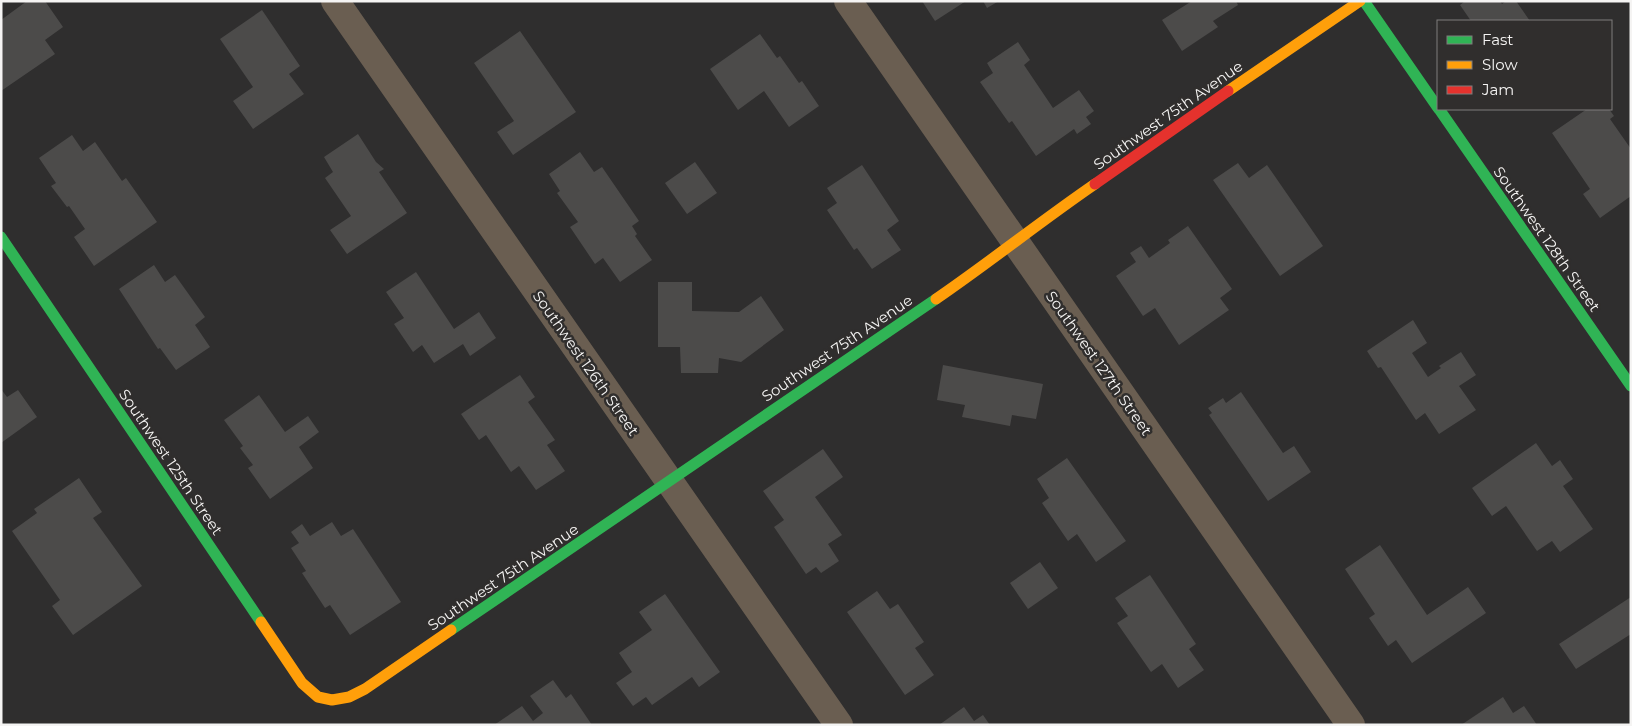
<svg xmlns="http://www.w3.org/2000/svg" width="1632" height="726" font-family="Montserrat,sans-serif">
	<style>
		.building { fill: #4c4b4a }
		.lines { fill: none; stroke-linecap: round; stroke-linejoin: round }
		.street { stroke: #6a5e51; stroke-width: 28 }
		.fast { stroke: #30b455; stroke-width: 11 }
		.slow { stroke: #ff9f0a; stroke-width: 11 }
		.jam { stroke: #e5322d; stroke-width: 11 }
		.labels { text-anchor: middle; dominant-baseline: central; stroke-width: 5; stroke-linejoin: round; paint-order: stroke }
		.street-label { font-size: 15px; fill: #f5f4f3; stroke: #302e2d }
	</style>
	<rect width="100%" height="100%" fill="#2f2e2e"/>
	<g class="building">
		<polygon points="27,1 45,1 63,27 45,40 55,54 1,91 1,20"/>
		<polygon points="922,1 966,1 935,21"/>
		<polygon points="983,1 999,1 987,8"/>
		<polygon points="1192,1 1236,1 1238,5 1213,21 1218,27 1182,51 1162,20"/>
		<polygon points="1465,1 1500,1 1502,4 1506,1 1516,1 1530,21 1471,21 1460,5"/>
		<polygon points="262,10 300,66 289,74 304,94 253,129 233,101 253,87 220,39"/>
		<polygon points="520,31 576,112 513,155 497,132 514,121 474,63"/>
		<polygon points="760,34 777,58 780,56 799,83 802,81 819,106 789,127 764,91 738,110 710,69"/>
		<polygon points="1018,42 1030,60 1024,65 1053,108 1079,90 1094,111 1086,117 1091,124 1077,134 1074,129 1036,156 1012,121 1009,123 980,82 993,73 987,63"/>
		<polygon points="1587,109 1609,109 1614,116 1610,119 1631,149 1631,196 1600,218 1583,194 1590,189 1552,133"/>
		<polygon points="358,134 376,162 384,169 379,172 407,213 347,254 330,230 351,216 325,178 333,172 324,157"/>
		<polygon points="72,135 83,151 95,142 122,181 126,178 157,222 94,266 74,237 85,229 69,206 67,207 51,186 56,183 39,158"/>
		<polygon points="580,152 594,172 602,167 639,221 632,226 637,234 635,236 652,260 620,282 603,258 595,264 570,227 578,222 557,193 560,191 549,174"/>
		<polygon points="695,162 717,193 687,214 665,183"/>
		<polygon points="1238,163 1249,178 1267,165 1323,246 1280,276 1213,180"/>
		<polygon points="862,165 899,221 887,230 901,250 872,269 857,248 854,250 827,210 837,203 827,188"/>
		<polygon points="1188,226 1232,289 1220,298 1229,310 1179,345 1155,308 1143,316 1116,276 1136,262 1130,253 1141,246 1149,258 1170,243 1168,240"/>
		<polygon points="154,265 165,282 175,275 205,317 195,325 210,347 176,370 160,348 158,349 119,289"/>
		<polygon points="416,272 454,329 479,312 496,338 470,356 463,344 434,363 422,345 413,352 394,324 404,318 386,292"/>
		<polygon points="658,282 692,282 692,311 739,312 761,296 784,330 741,362 719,358 718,373 681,373 680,347 658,347"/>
		<polygon points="1413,320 1427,343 1412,353 1428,377 1441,368 1439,366 1461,352 1476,375 1459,386 1476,410 1439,434 1425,413 1416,420 1381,367 1378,368 1367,351"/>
		<polygon points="943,365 1043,384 1036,419 1012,415 1010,426 962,417 965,405 937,400"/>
		<polygon points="520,375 535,397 528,402 555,440 547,445 565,471 536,490 519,466 511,472 486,435 479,440 461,414"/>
		<polygon points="1,389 7,397 18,390 37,417 1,443"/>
		<polygon points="1241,392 1283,453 1294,446 1311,472 1268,501 1209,415 1212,413 1208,408 1223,398 1226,403"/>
		<polygon points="259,395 285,432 308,416 319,432 299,447 313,468 270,499 248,468 253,465 240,448 243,446 224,420"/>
		<polygon points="1536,443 1552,466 1560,460 1573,479 1563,486 1593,529 1560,552 1552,541 1537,551 1506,506 1492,516 1472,488"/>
		<polygon points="823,449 843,477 815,497 842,535 828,544 839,561 821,573 816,567 806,574 774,527 784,520 763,491"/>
		<polygon points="1067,458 1126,541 1096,562 1077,534 1068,541 1042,503 1049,498 1037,479"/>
		<polygon points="79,478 102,512 93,518 142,586 73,635 52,606 60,600 12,531 37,513 34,509"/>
		<polygon points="332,522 341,536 353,529 401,602 350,635 330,605 325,608 302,573 306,571 291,548 299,543 291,532 302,524 310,536"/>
		<polygon points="1380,545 1427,615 1468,587 1486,613 1412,663 1396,640 1388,646 1369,618 1375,614 1345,569"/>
		<polygon points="1040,562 1058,588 1028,609 1010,583"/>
		<polygon points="1150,575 1196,644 1189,649 1204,670 1178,688 1162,664 1151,672 1117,623 1128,616 1115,598"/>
		<polygon points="877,591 890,609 898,604 924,642 915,648 934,675 905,695 847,612"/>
		<polygon points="665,594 720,672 699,687 692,677 652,705 646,697 633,706 616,683 632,672 619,653 652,630 639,612"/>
		<polygon points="1631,597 1631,634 1576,669 1559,644"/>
		<polygon points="553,680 566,698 571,694 592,725 494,725 522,706 533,721 543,713 530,696"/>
		<polygon points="1503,697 1513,713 1524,706 1537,725 1461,725"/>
		<polygon points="964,707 974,721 983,715 990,725 939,725"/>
	</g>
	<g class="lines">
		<g class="street">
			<polyline points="335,1 839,725"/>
			<polyline points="848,1 1351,725"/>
		</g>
		<g class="fast">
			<polyline points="1364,1 1438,108"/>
			<polyline points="1439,109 1631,386"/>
			<polyline points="1,237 261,622"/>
			<polyline points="451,630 936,299"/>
		</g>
		<g class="slow">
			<polyline points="1228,91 1360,1"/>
			<path d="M936 299C990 262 1041 221 1095 184"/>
			<polyline points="261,622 302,683 318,697 332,700 349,697 365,689 451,630"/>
		</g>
		<polyline class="jam" points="1095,184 1228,91"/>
	</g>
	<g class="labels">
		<g class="street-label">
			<text transform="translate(1168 115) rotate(-35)">Southwest 75th Avenue</text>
			<text transform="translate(1547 239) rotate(55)">Southwest 128th Street</text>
			<text transform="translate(837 348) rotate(-34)">Southwest 75th Avenue</text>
			<text transform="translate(586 363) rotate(55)">Southwest 126th Street</text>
			<text transform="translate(1099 363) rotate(55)">Southwest 127th Street</text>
			<text transform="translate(171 462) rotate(56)">Southwest 125th Street</text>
			<text transform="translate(503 577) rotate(-34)">Southwest 75th Avenue</text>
		</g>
	</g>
	<rect width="1632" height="726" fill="none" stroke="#f5f4f3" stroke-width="5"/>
	<rect x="1437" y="20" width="175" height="90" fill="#302e2d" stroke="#7f7d7c"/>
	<rect x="1447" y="36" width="25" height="8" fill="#30b455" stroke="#7f7d7c"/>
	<text x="1482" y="45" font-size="15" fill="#f5f4f3">Fast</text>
	<rect x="1447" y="61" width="25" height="8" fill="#ff9f0a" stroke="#7f7d7c"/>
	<text x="1482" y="70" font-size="15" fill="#f5f4f3">Slow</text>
	<rect x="1447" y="86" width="25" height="8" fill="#e5322d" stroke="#7f7d7c"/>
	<text x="1482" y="95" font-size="15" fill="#f5f4f3">Jam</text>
</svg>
